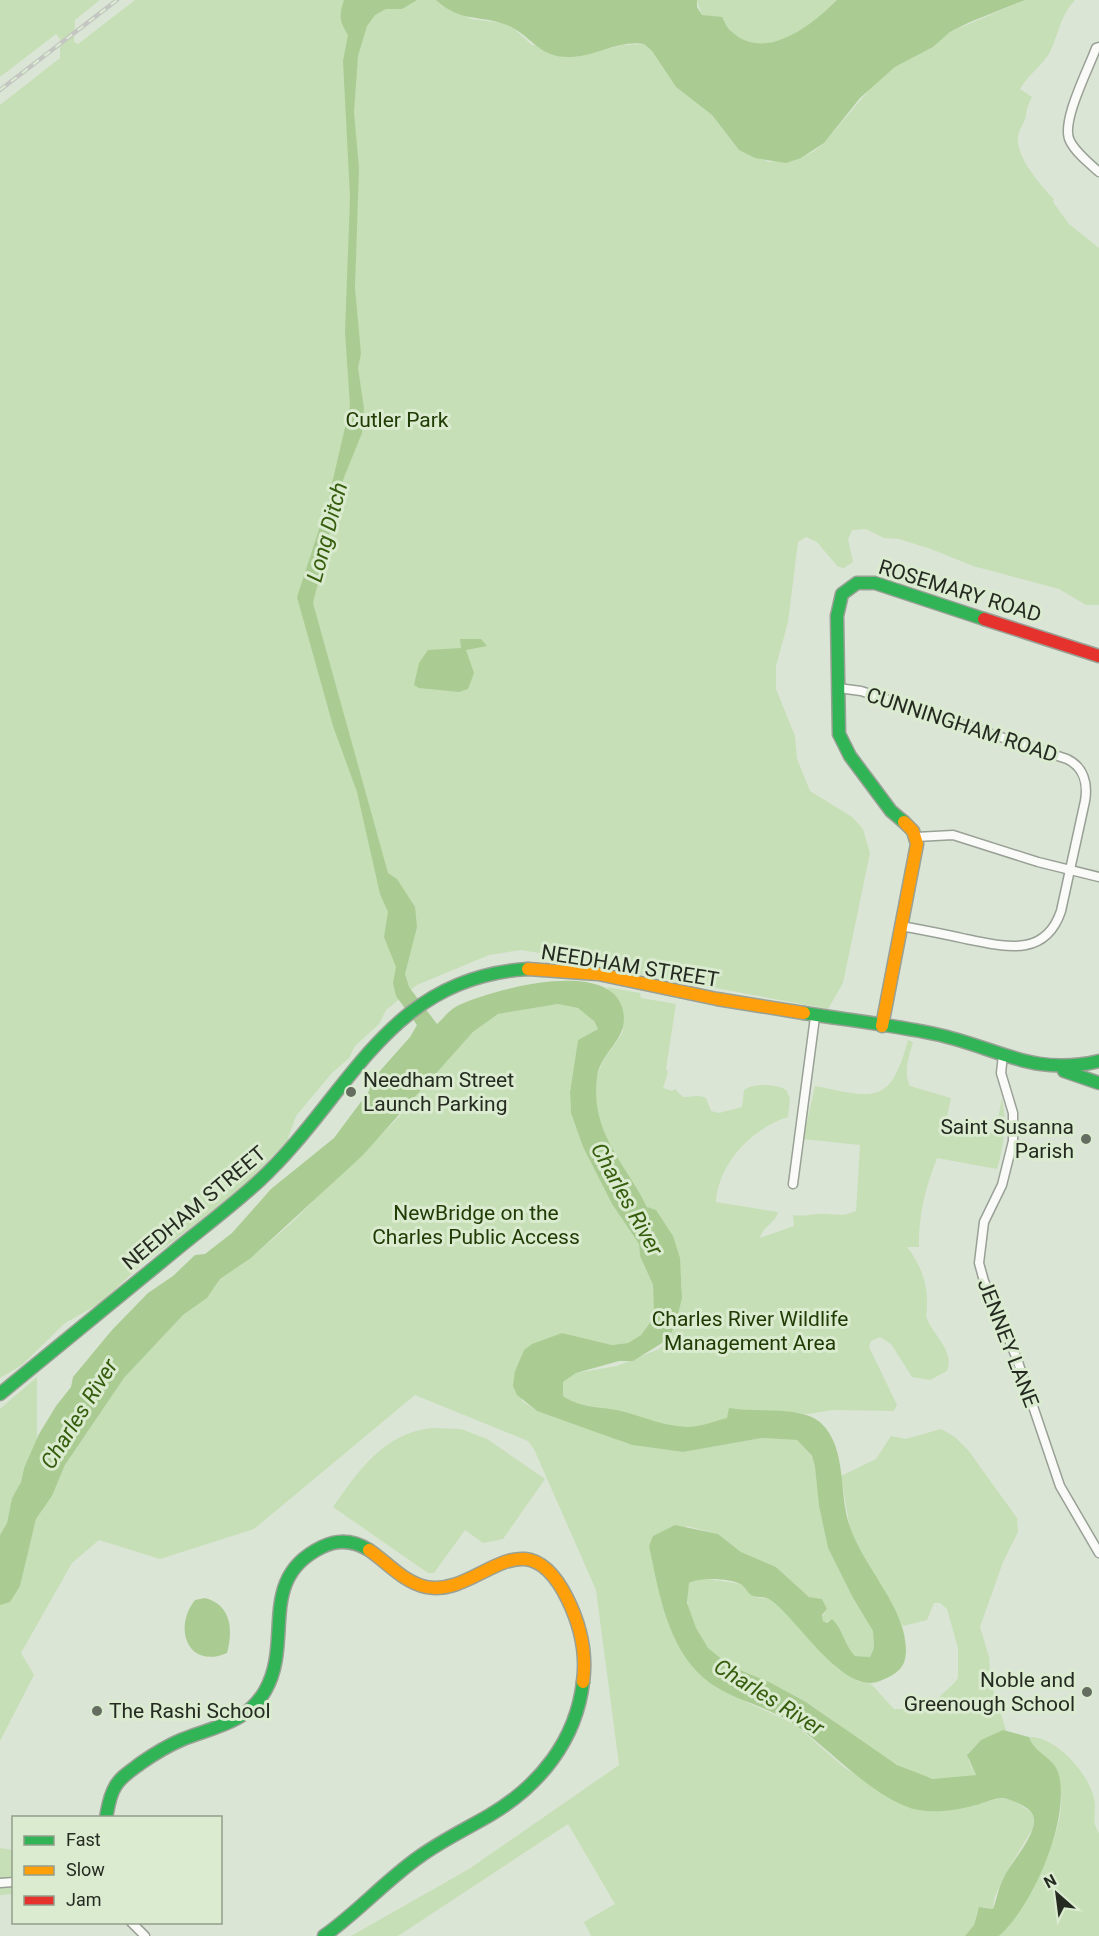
<svg xmlns="http://www.w3.org/2000/svg" width="1099" height="1936" font-family="Roboto,sans-serif">
	<style>
		.green { fill: #c6dfb6 }
		.water { fill: #aacc93 }
		.lines { fill: none; stroke-linecap: round; stroke-linejoin: round }
		.street-casing { stroke: #99a095; stroke-width: 11 }
		.fast-casing { stroke: #99a095; stroke-width: 15 }
		.slow-casing { stroke: #99a095; stroke-width: 15 }
		.jam-casing { stroke: #99a095; stroke-width: 15 }
		.street { stroke: #fafbf9; stroke-width: 8 }
		.fast { stroke: #30b455; stroke-width: 12 }
		.slow { stroke: #ff9f0a; stroke-width: 12 }
		.jam { stroke: #e5322d; stroke-width: 12 }
		.rail-casing { stroke: #c4c6c2; stroke-width: 4.5 }
		.rail { stroke: #daebd0; stroke-width: 2; stroke-dasharray: 7; stroke-linecap: butt }
		.poi-dot { fill: #656c60; stroke: #daebd0; stroke-width: 2 }
		.labels { text-anchor: middle; dominant-baseline: central; stroke-width: 6; stroke-linejoin: round; paint-order: stroke }
		.park-label { font-size: 21px; fill: #203c04; stroke: #daebd0 }
		.street-label { font-size: 21px; fill: #252b21; stroke: #daebd0 }
		.poi-label { font-size: 21px; fill: #252b21; stroke: #daebd0; text-anchor: start }
		.water-label { font-size: 22px; font-style: italic; fill: #355d0c; stroke: #daebd0 }
	</style>
	<rect width="100%" height="100%" fill="#dbe5d6"/>
	<g class="green">
		<path d="M0 0H100L75 20 74 42 78 44 135 0H436L471 19 502 23 513 28 532 45 592 53 623 45 644 44 652 51 676 87 712 115 739 150 769 162 801 158 814 151 824 143 869 90 895 67 933 47 950 32 1025 0H1075C1060 16 1059 33 1050 52 1042 66 1028 75 1020 89L1032 97C1028 105 1027 108 1026 115 1025 123 1018 130 1018 138 1016 157 1041 186 1054 199L1053 202 1069 224 1099 248V605H1086L1059 589 973 566 931 549 899 539 884 538 866 529 852 530 848 539 853 562 844 568 838 567 817 542 806 537 798 542 788 622 776 666V689L795 736 797 759 810 791 852 817 863 829 870 853 843 983 828 1009 640 974 612 965 521 950 489 955 417 985 386 1010 379 1024 355 1046 349 1058 331 1074 296 1116 287 1141 243 1187 138 1268 99 1304 65 1323 22 1365 0 1378V105L60 58V39L56 34 0 77Z"/>
		<polygon points="697,0 856,0 835,21 757,49 702,16"/>
		<path d="M606 987 640 993 641 998 676 1004 666 1069 668 1072 663 1088 672 1091 675 1089 683 1097C693 1097 697 1094 706 1098L711 1111 719 1113 742 1107 744 1090C754 1083 776 1084 786 1090L790 1098 788 1117C752 1128 718 1164 716 1202L778 1212C775 1224 763 1226 760 1238L794 1226 793 1215C806 1217 816 1213 827 1214 839 1215 844 1216 856 1211L860 1145 803 1139 815 1086C875 1098 890 1106 908 1040L913 1042C909 1057 903 1072 910 1086L951 1098 945 1125 995 1134 1002 1098C1007 1123 1004 1145 997 1169L937 1158C925 1190 919 1212 919 1247H907C923 1267 930 1290 926 1316 932 1335 955 1350 947 1371L930 1380 912 1377 891 1344 880 1337 871 1341 869 1347 897 1405 894 1411 833 1410 808 1414 738 1410C707 1446 648 1421 611 1410 593 1405 578 1407 563 1396V1382L576 1373 617 1366 659 1349 666 1342 675 1326 682 1288 679 1257 607 1143C599 1122 590 1090 600 1068 605 1054 617 1044 623 1031L610 991Z"/>
		<path d="M558 1004C576 1005 590 1012 598 1029L578 1040 570 1092 571 1113 583 1147 612 1204 639 1244 640 1256 653 1285 654 1317 641 1335 628 1343 612 1345 562 1333 524 1350 515 1371 522 1401 537 1411 600 1432 625 1443 645 1447 683 1452 762 1438 797 1440 812 1457 815 1467 819 1506 828 1548 853 1598 873 1631 874 1648 870 1657 855 1656 848 1650 832 1619 824 1624 822 1617 827 1609 822 1599 809 1597 776 1567 741 1552 718 1534 687 1526 649 1546 675 1640 746 1702 793 1723 845 1768 903 1805 972 1806 1001 1798 1014 1801 1031 1812 1034 1817 1033 1828 1003 1878 994 1899 993 1909 984 1907 977 1912 974 1925 965 1936H591L584 1922 615 1904 568 1824 398 1936H351L469 1869 619 1765 596 1590 534 1449 528 1441 415 1395 254 1529 160 1559 99 1540 72 1563 21 1653 34 1675 0 1741V1605L20 1586 36 1519 52 1496 65 1465 124 1378 183 1315 207 1298 220 1279 251 1258 289 1225 398 1118 424 1086 473 1032 498 1014Z"/>
		<polygon points="37,1377 37,1441 24,1468 21,1482 12,1498 7,1523 0,1535 0,1409"/>
		<path d="M431 1428 461 1429 487 1439 545 1479 503 1539 483 1543 465 1530 434 1573H428L333 1507C359 1470 383 1434 431 1428Z"/>
		<path d="M941 1429 955 1437 968 1450 1017 1518 1018 1532 1003 1562 980 1627 989 1657 991 1684 1006 1730 981 1740 968 1753 969 1762 976 1775C961 1777 946 1782 931 1778 883 1766 847 1727 806 1702 775 1684 737 1674 710 1650 695 1636 682 1602 689 1583L701 1578 735 1583 743 1585 754 1597 770 1599 791 1617 839 1670 857 1681 871 1684 894 1709H915L936 1702C941 1692 952 1688 958 1678V1648L947 1609 940 1603H934L927 1620 903 1626 854 1539 849 1524 841 1476 876 1459 891 1436 906 1439Z"/>
		<path d="M1029 1737C1057 1735 1095 1780 1095 1806 1095 1818 1092 1822 1099 1833V1936H999C1025 1913 1070 1823 1060 1788 1056 1775 1041 1755 1032 1745Z"/>
		<polygon points="0,1848 13,1850 13,1894 0,1895"/>
	</g>
	<g class="water">
		<path d="M344 0H417L402 9H386L375 15 367 26 358 56 354 112 359 168 355 288 361 354 358 368 364 408 362 433 343 480 313 603 388 873 397 879 415 907 417 927 405 974 409 987 437 1024C444 1018 448 1011 457 1006 490 990 606 958 622 1007 632 1039 600 1050 597 1078 590 1132 625 1163 647 1207L656 1210 673 1236 680 1258 682 1298 675 1326 667 1340 633 1361H619L576 1373 563 1382V1396C582 1409 603 1406 625 1412 646 1418 665 1426 687 1427 700 1427 715 1421 727 1418L729 1408C756 1413 802 1405 821 1423 848 1449 838 1494 850 1527 864 1568 906 1608 906 1650 906 1669 896 1674 880 1681 844 1696 799 1621 772 1601 765 1595 757 1599 751 1595 748 1593 746 1588 742 1585 730 1578 701 1577 689 1583L687 1603 696 1628 708 1648 730 1666 769 1682 806 1702 897 1765 933 1779 976 1775 967 1755 981 1740 1003 1730 1029 1737C1034 1753 1053 1757 1058 1772 1072 1817 1033 1906 999 1936H965L974 1925 979 1907 993 1909C997 1899 998 1889 1003 1879 1010 1863 1040 1832 1033 1815 1030 1807 1011 1799 1002 1798 995 1798 984 1803 976 1805 954 1811 926 1815 905 1806 863 1788 832 1751 795 1725 772 1708 743 1703 718 1688 669 1659 660 1597 649 1546L653 1536 675 1525 718 1534 741 1552 776 1567 809 1597 822 1599 827 1609 822 1615 823 1621 827 1623 832 1619C843 1629 844 1645 855 1656L870 1657 874 1648 873 1631 853 1598 828 1548 819 1506 815 1467 812 1456 797 1440 762 1438 683 1452 632 1445 537 1411 517 1395 513 1386 515 1371 524 1350 532 1344 562 1333 612 1345 628 1343 641 1335 654 1317 653 1285 640 1256 639 1244 612 1204 583 1147 571 1113 570 1092 578 1040 598 1029 594 1021 578 1008 558 1004 498 1014 473 1032 362 1156 251 1258 220 1279 207 1298 183 1315 124 1378 65 1465 52 1496 36 1519 20 1586 10 1602 0 1605V1535L7 1523 12 1498 21 1482 24 1468 39 1434 56 1406 71 1387 73 1377 112 1330 148 1293 173 1276 195 1255 205 1254 232 1233 271 1189 334 1138 369 1091 372 1080 410 1037 417 1025 396 996 393 983 396 967 384 937 388 912 380 894 357 792 333 726 297 597 327 505 350 406 345 332 350 197 343 61 348 35C339 21 339 15 344 0Z"/>
		<path d="M436 0H697V7L702 15 722 17C725 22 727 29 732 32 766 63 813 24 837 0H1025L970 22 950 32 933 47 895 67 860 98 824 143 801 158 786 163 755 158 739 150 712 115 676 87 652 51 644 44C620 40 596 56 572 57 537 59 531 33 504 24 478 15 460 22 436 0Z"/>
		<polygon points="460,639 481,639 487,646 466,650 474,673 468,689 459,692 419,688 414,685 419,663 428,650 461,648"/>
		<path d="M205 1598C232 1605 233 1631 227 1653 187 1670 173 1627 195 1600Z"/>
	</g>
	<g class="lines">
		<g class="street-casing">
			<g id="street">
				<path d="M1099 47 1096 48C1089 68 1060 123 1070 141 1076 153 1089 163 1099 172"/>
				<path d="M838 688 861 691 1067 759C1084 767 1088 784 1085 801L1061 911C1045 959 1003 946 966 939 944 934 923 930 901 926"/>
				<polyline points="916,837 953,835 1038,862 1099,877"/>
				<polyline points="1003,1055 1001,1073 1013,1113 1013,1141 1002,1185 984,1222 979,1263 984,1281 1017,1359 1060,1486 1099,1553"/>
				<polyline points="793,1184 815,1017"/>
				<polyline points="0,1883 14,1882"/>
				<polyline points="131,1922 145,1936"/>
			</g>
		</g>
		<g class="fast-casing">
			<g id="fast">
				<polyline points="904,822 891,811 850,756 839,734 837,616 842,594 857,583 875,583 984,619"/>
				<path d="M804 1013C848 1020 892 1025 935 1034 997 1047 1032 1077 1099 1061"/>
				<polyline points="1064,1071 1099,1083"/>
				<path d="M0 1394C57 1347 114 1300 172 1253 201 1229 232 1206 259 1181 349 1098 386 977 528 969"/>
				<path d="M106 1818C108 1808 109 1797 115 1787 120 1777 132 1770 141 1763 154 1754 167 1746 181 1740 212 1727 246 1724 265 1691 294 1641 256 1579 322 1547 338 1539 353 1540 369 1550"/>
				<path d="M324 1936C358 1912 385 1881 419 1857 441 1841 466 1829 490 1815 539 1786 576 1741 583 1682"/>
			</g>
		</g>
		<g class="slow-casing">
			<g id="slow">
				<polyline points="528,969 598,974 717,999 804,1013"/>
				<polyline points="882,1026 917,844 913,831 904,822"/>
				<path d="M369 1550C387 1562 403 1582 426 1587 479 1598 523 1511 567 1598 580 1624 587 1653 583 1682"/>
			</g>
		</g>
		<g class="jam-casing">
			<polyline id="jam" points="984,619 1099,656"/>
		</g>
		<use href="#street" class="street"/>
		<use href="#fast" class="fast"/>
		<use href="#slow" class="slow"/>
		<use href="#jam" class="jam"/>
		<g class="rail-casing">
			<polyline id="rail" points="0,90 117,0"/>
		</g>
		<use href="#rail" class="rail"/>
	</g>
	<g class="poi-dot">
		<circle cx="351" cy="1092" r="6"/>
		<circle cx="1086" cy="1139" r="6"/>
		<circle cx="1087" cy="1692" r="6"/>
		<circle cx="97" cy="1711" r="6"/>
	</g>
	<g class="labels">
		<g class="park-label">
			<text x="397" y="420">Cutler Park</text>
			<text x="476" y="1213">NewBridge on the<tspan x="476" dy="24">Charles Public Access</tspan></text>
			<text x="750" y="1319">Charles River Wildlife<tspan x="750" dy="24">Management Area</tspan></text>
		</g>
		<g class="street-label">
			<text transform="translate(960 591) rotate(17)">ROSEMARY ROAD</text>
			<text transform="translate(962 725) rotate(18)">CUNNINGHAM ROAD</text>
			<text transform="translate(630 966) rotate(9)">NEEDHAM STREET</text>
			<text transform="translate(194 1208) rotate(-40)">NEEDHAM STREET</text>
			<text transform="translate(1008 1343) rotate(69)">JENNEY LANE</text>
		</g>
		<g class="poi-label">
			<text x="363" y="1080">Needham Street<tspan x="363" dy="24">Launch Parking</tspan></text>
			<text x="1074" y="1127" text-anchor="end">Saint Susanna<tspan x="1074" dy="24">Parish</tspan></text>
			<text x="1075" y="1680" text-anchor="end">Noble and<tspan x="1075" dy="24">Greenough School</tspan></text>
			<text x="109" y="1711">The Rashi School</text>
		</g>
		<g class="water-label">
			<text transform="translate(327 532) rotate(-75)">Long Ditch</text>
			<text transform="translate(627 1199) rotate(61)">Charles River</text>
			<text transform="translate(79 1414) rotate(-58)">Charles River</text>
			<text transform="translate(769 1697) rotate(32)">Charles River</text>
		</g>
	</g>
	<rect x="12" y="1816" width="210" height="108" fill="#daebd0" stroke="#929e8a" stroke-width="1.5"/>
	<rect x="24" y="1836" width="30" height="9" fill="#30b455" stroke="#929e8a" stroke-width="1.5"/>
	<text x="66" y="1846" font-size="18" fill="#252b21">Fast</text>
	<rect x="24" y="1866" width="30" height="9" fill="#ff9f0a" stroke="#929e8a" stroke-width="1.5"/>
	<text x="66" y="1876" font-size="18" fill="#252b21">Slow</text>
	<rect x="24" y="1896" width="30" height="9" fill="#e5322d" stroke="#929e8a" stroke-width="1.5"/>
	<text x="66" y="1906" font-size="18" fill="#252b21">Jam</text>
	<g transform="translate(1057 1894) rotate(332)" stroke="#daebd0" stroke-width="4.5" paint-order="stroke">
	<path d="M0-4.5L10 22L0 15L-10 22Z" fill="#252b21"/>
	<text y="-9" font-size="16" font-weight="bold" text-anchor="middle" fill="#252b21">N</text>
	</g>
</svg>
